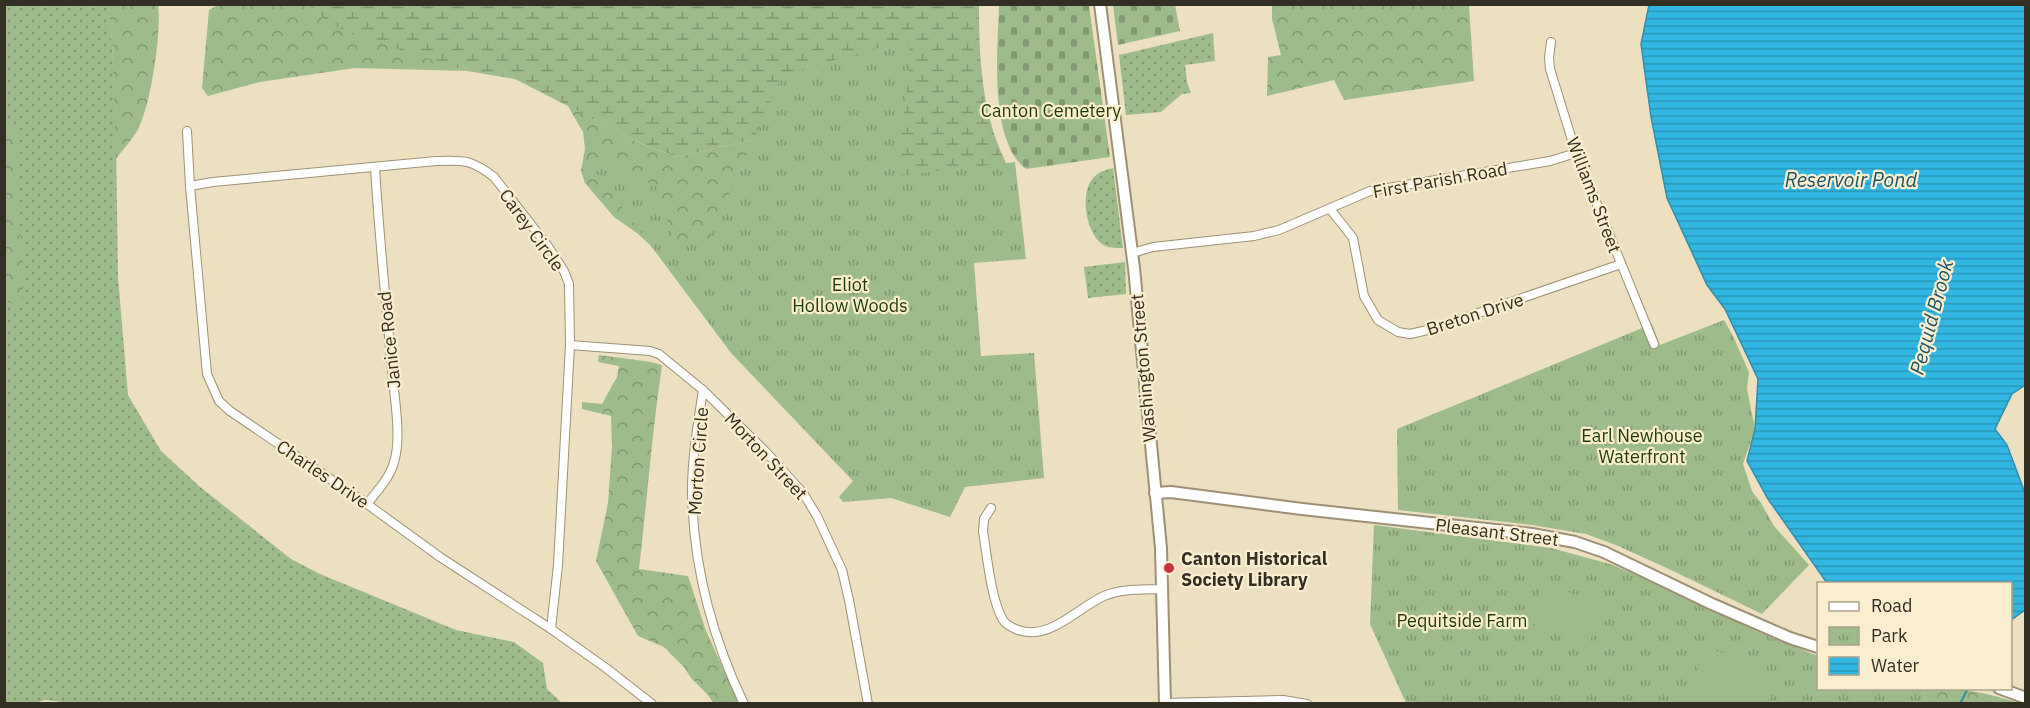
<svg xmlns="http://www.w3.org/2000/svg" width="2030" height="708" font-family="'IBM Plex Sans',sans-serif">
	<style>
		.grass { fill: url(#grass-dots) }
		.forest { fill: url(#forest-crowns) }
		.wetland { fill: url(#wetland-marsh) }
		.cemetery { fill: url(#cemetery-stones) }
		.park { fill: url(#park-tufts) }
		.pitch { fill: #9ebb8a }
		.water { fill: url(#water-rules); stroke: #328ea9; stroke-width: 1.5 }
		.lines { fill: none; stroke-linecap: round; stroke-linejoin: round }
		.stream { stroke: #328ea9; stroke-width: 2 }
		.minor-casing { stroke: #9d9174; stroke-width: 10 }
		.secondary-casing { stroke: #9d9174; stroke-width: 14 }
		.minor { stroke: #fff; stroke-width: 8 }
		.secondary { stroke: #fff; stroke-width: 10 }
		.poi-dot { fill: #c43439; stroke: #faeece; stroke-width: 2 }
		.labels { text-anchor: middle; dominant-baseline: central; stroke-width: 4.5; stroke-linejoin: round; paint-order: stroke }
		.park-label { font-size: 18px; fill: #1e3c00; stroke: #faeece }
		.street-label { font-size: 18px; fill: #342f23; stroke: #faeece }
		.poi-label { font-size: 18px; font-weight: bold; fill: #342f23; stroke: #faeece; text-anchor: start }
		.water-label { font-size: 20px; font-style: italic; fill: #205467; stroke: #faeece }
	</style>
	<defs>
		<pattern id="grass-dots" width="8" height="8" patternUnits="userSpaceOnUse" patternTransform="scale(1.5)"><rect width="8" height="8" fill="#9ebb8a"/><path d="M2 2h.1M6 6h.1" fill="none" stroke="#829870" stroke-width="1.8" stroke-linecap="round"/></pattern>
		<pattern id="forest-crowns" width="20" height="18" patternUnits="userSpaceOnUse" patternTransform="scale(1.5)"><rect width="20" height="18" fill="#9ebb8a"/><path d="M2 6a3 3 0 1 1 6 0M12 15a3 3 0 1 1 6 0" fill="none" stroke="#829870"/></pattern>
		<pattern id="wetland-marsh" width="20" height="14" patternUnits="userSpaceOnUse" patternTransform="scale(1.5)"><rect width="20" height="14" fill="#9ebb8a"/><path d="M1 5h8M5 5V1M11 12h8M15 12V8" fill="none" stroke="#829870"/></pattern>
		<pattern id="cemetery-stones" width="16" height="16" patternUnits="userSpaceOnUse" patternTransform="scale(1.5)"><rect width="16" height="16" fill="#9ebb8a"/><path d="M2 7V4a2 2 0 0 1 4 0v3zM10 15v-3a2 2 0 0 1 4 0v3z" fill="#829870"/></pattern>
		<pattern id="park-tufts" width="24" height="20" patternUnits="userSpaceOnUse" patternTransform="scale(1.5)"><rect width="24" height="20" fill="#9ebb8a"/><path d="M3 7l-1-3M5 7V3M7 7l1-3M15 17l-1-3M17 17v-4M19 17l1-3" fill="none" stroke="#829870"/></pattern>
		<pattern id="water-rules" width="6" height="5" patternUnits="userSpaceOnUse" patternTransform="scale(1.5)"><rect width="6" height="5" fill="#31b7e2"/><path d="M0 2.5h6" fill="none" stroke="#2a95b7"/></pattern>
	</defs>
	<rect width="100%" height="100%" fill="#ede0c1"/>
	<g class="grass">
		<polygon points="4,5 108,5 112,41 116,140 118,277 128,395 161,451 199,486 291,559 320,574 456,630 514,642 543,663 547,689 562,703 81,704 45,700 35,703 5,703"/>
		<polygon points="1213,33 1215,61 1185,65 1187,82 1191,93 1182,94 1161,112 1126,115 1119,55"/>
		<path d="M1113 168 1123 248C1117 248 1110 248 1105 246 1086 236 1079 194 1093 178 1098 172 1105 170 1113 168Z"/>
		<polygon points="1125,262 1126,294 1088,298 1084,267"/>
	</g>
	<g class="forest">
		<path d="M108 5H158C162 29 151 106 138 129 133 139 123 149 116 159L112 41Z"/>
		<polygon points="218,5 308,5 326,21 467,71 355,68 260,82 208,96 202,88 209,10"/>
		<polygon points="1272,5 1469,5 1474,81 1344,100 1334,80 1267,96 1268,57 1281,55 1272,19"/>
		<polygon points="568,106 644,145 677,157 751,140 796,146 862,246 664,258 637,233 614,217 585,183 581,171 585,149 583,132"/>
		<path d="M8 125 15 129 18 138C19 163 17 189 18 214 20 243 28 275 20 304H12L4 299V126Z"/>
		<path d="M599 355 651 362 662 365C652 432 647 501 639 569L688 576 706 631 739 703H713L709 696 691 678 684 667 664 647 638 636 596 561 608 503 612 446 611 416 582 409V402L602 404 617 377 619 366 598 362Z"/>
		<path d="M1923 689C1960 688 1984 692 2019 703H1925Z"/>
	</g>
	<path class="wetland" d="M308 5H979C979 50 981 99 997 142 1001 153 1007 165 1012 176L996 226 796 146 751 140 677 157 644 145 515 79 467 71 351 34 326 21Z"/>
	<g class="cemetery">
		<path d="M999 5H1089L1110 157 1026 169C988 140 998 48 999 5Z"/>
		<polygon points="1113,5 1175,5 1180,31 1118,45"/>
	</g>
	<g class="park">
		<polygon points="906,40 911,53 897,176 1015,162 1026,259 974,263 981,356 1034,353 1044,478 965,487 950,517 891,498 843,502 839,497 853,481 731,353 583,155 656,186 675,245 684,249 689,244 697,243 705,249 782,75"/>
		<polygon points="1724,320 1733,336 1749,372 1747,389 1755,429 1743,464 1752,491 1761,503 1774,526 1809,565 1762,614 1669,569 1616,545 1586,534 1532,525 1398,510 1397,429 1652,324 1660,345"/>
		<polygon points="1374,525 1551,548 1610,564 1673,590 1758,632 1818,656 1818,688 1923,689 1925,703 1406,703 1370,624"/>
	</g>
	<g class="pitch">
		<polygon points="1544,582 1604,606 1588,646 1528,622"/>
		<polygon points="1706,647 1778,675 1767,703 1697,703 1686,699"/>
	</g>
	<polygon class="water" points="1649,5 2025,5 2025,385 2012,394 1995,429 2007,445 2025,493 2025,610 2011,620 2010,584 1827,583 1768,499 1747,461 1755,429 1758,379 1725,309 1707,285 1667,198 1651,117 1641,44"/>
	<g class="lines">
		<polyline class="stream" points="1960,704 1968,688"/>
		<g class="minor-casing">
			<g id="minor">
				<polyline points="1551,42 1549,58 1550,69 1576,153 1654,344"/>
				<polyline points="187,131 190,186 207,374 219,401 230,411 367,504 440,557 551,629 606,668 652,704"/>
				<path d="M190 186 213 182 436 161C463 160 471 159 494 177L547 245 564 271 569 284 570 345 558 565 551 629"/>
				<polyline points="1330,209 1353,238 1364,296 1378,320 1398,332 1410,334 1432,329 1621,264"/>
				<polyline points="1132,253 1153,247 1254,236 1279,230 1370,191 1550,161 1576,153"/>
				<polyline points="570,345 650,351 659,354 703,390 766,452 803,493 817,516 842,570 849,600 868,704"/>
				<path d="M703 390C698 423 692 457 692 491 693 564 712 637 744 704"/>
				<path d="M367 504C377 491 390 478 394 462 402 438 394 395 392 370 386 302 379 235 375 167"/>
				<path d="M991 508 984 519 983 531C987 555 991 600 1003 620 1006 625 1013 628 1018 630 1050 641 1077 608 1104 596 1122 588 1144 590 1163 589"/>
				<polyline points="1165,703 1283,700 1307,704"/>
			</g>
		</g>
		<g class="secondary-casing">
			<g id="secondary">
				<polyline points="1100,4 1134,268 1161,548 1165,704"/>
				<polyline points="1155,493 1171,492 1302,509 1532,534 1575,542 1604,552 1712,604 1790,638 1818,647"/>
				<polyline points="1999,688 2026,698"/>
			</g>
		</g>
		<use href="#minor" class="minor"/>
		<use href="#secondary" class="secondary"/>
	</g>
	<circle class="poi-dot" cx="1169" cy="568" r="6"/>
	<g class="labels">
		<g class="park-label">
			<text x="1051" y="110">Canton Cemetery</text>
			<text x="850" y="284">Eliot<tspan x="850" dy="21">Hollow Woods</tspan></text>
			<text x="1642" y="435">Earl Newhouse<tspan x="1642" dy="21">Waterfront</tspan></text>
			<text x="1462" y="620">Pequitside Farm</text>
		</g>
		<g class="street-label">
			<text transform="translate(1440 180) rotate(-10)">First Parish Road</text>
			<text transform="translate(1594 195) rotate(69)">Williams Street</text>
			<text transform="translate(532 230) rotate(54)">Carey Circle</text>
			<text transform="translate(1475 314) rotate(-18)">Breton Drive</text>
			<text transform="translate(389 340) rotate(-96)">Janice Road</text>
			<text transform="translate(1143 368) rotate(-95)">Washington Street</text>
			<text transform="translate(766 456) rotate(47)">Morton Street</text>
			<text transform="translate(698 461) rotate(-86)">Morton Circle</text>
			<text transform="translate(323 474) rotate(34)">Charles Drive</text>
			<text transform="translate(1497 532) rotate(7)">Pleasant Street</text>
		</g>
		<g class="poi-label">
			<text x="1181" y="558">Canton Historical<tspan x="1181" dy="21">Society Library</tspan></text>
		</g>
		<g class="water-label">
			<text x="1851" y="179">Reservoir Pond</text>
			<text transform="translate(1931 317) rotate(-75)">Pequid Brook</text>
		</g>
	</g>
	<rect width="2030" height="708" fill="none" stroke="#342f23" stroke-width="12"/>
	<rect x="1817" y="582" width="195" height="108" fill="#faeece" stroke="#aba28a" stroke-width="1.5"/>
	<rect x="1829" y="602" width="30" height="9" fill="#ffffff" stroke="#aba28a" stroke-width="1.5"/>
	<text x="1871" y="612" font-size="18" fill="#342f23">Road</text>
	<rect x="1829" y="627" width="30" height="18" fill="url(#park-tufts)" stroke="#aba28a" stroke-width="1.5"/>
	<text x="1871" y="642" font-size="18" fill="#342f23">Park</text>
	<rect x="1829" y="657" width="30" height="18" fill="url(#water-rules)" stroke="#aba28a" stroke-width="1.5"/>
	<text x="1871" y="672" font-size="18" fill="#342f23">Water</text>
</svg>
